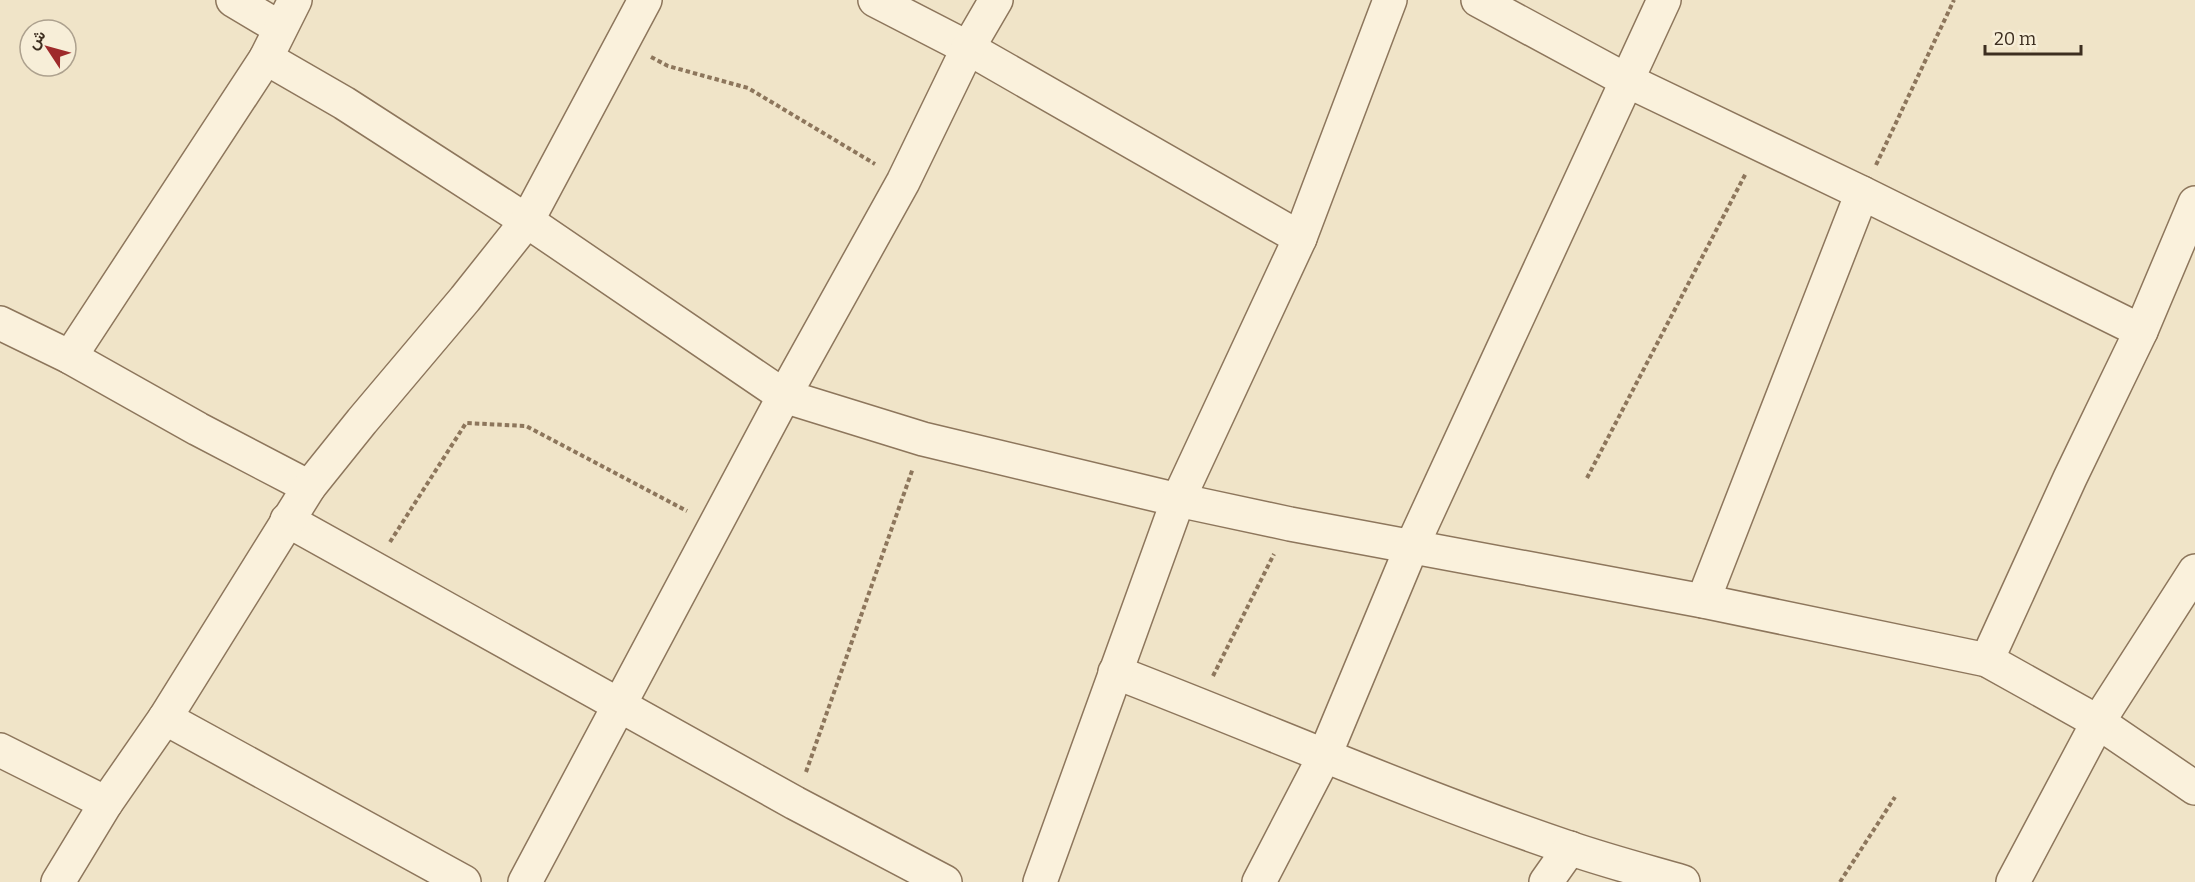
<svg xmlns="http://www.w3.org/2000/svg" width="2195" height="882" font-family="Bitter,Vazirmatn,serif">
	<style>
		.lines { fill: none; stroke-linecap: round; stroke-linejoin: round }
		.street-casing { stroke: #8d765c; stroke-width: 36 }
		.path { stroke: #8d765c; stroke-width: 4; stroke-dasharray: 4.5 3; stroke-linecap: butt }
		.street { stroke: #faf1dc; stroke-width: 33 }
	</style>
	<rect width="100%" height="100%" fill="#f0e4c8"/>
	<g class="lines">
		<g class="street-casing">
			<g id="street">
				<polyline points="233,0 280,28"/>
				<polyline points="875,0 968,48 1300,238"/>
				<polyline points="1478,0 1626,80 1862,193 2141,331"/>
				<polyline points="266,58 344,103 527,221 784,396 923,439 1178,500 1290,524 1703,601 1987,660 2098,722 2195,788"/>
				<polyline points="0,323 70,357 198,429 309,487"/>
				<polyline points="70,357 266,58 295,0"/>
				<polyline points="287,520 795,803 945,882"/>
				<polyline points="1703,601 1862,193"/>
				<polyline points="1987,660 2070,478 2141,331 2195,203"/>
				<path d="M1115 672C1266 730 1415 796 1569 848 1607 861 1645 871 1683 882"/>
				<polyline points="165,718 464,882"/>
				<polyline points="0,750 106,803"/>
				<polyline points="58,882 106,803 165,718 309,487 362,421 465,299 527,221 645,0"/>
				<polyline points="525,882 784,396 903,182 968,48 996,0"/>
				<polyline points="1040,882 1178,500 1300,238 1390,0"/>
				<polyline points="1259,882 1324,757 1412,546 1664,0"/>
				<polyline points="1546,882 1570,848"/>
				<polyline points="2013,882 2098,722 2195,571"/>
			</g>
		</g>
		<g class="path">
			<polyline points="651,57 668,66 748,88 875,164"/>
			<polyline points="1876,165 1954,0"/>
			<polyline points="1587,478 1746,173"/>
			<polyline points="390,542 466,423 526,426 687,511"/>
			<polyline points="1213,676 1274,554"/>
			<polyline points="806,772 913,468"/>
			<polyline points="1840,882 1895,797"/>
		</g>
		<use href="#street" class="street"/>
	</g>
	<g transform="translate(48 48) rotate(306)"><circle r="28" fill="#f7eed8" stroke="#ada18e" stroke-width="1.5"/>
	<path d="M0-4.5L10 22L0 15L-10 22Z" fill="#9e2a2b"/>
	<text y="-9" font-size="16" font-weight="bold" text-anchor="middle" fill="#3d2e20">ش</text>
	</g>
	<path d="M1985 45v9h96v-9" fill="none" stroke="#3d2e20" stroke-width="3"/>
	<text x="1994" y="45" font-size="18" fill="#3d2e20" stroke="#f7eed8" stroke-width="4.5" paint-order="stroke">20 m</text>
</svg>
